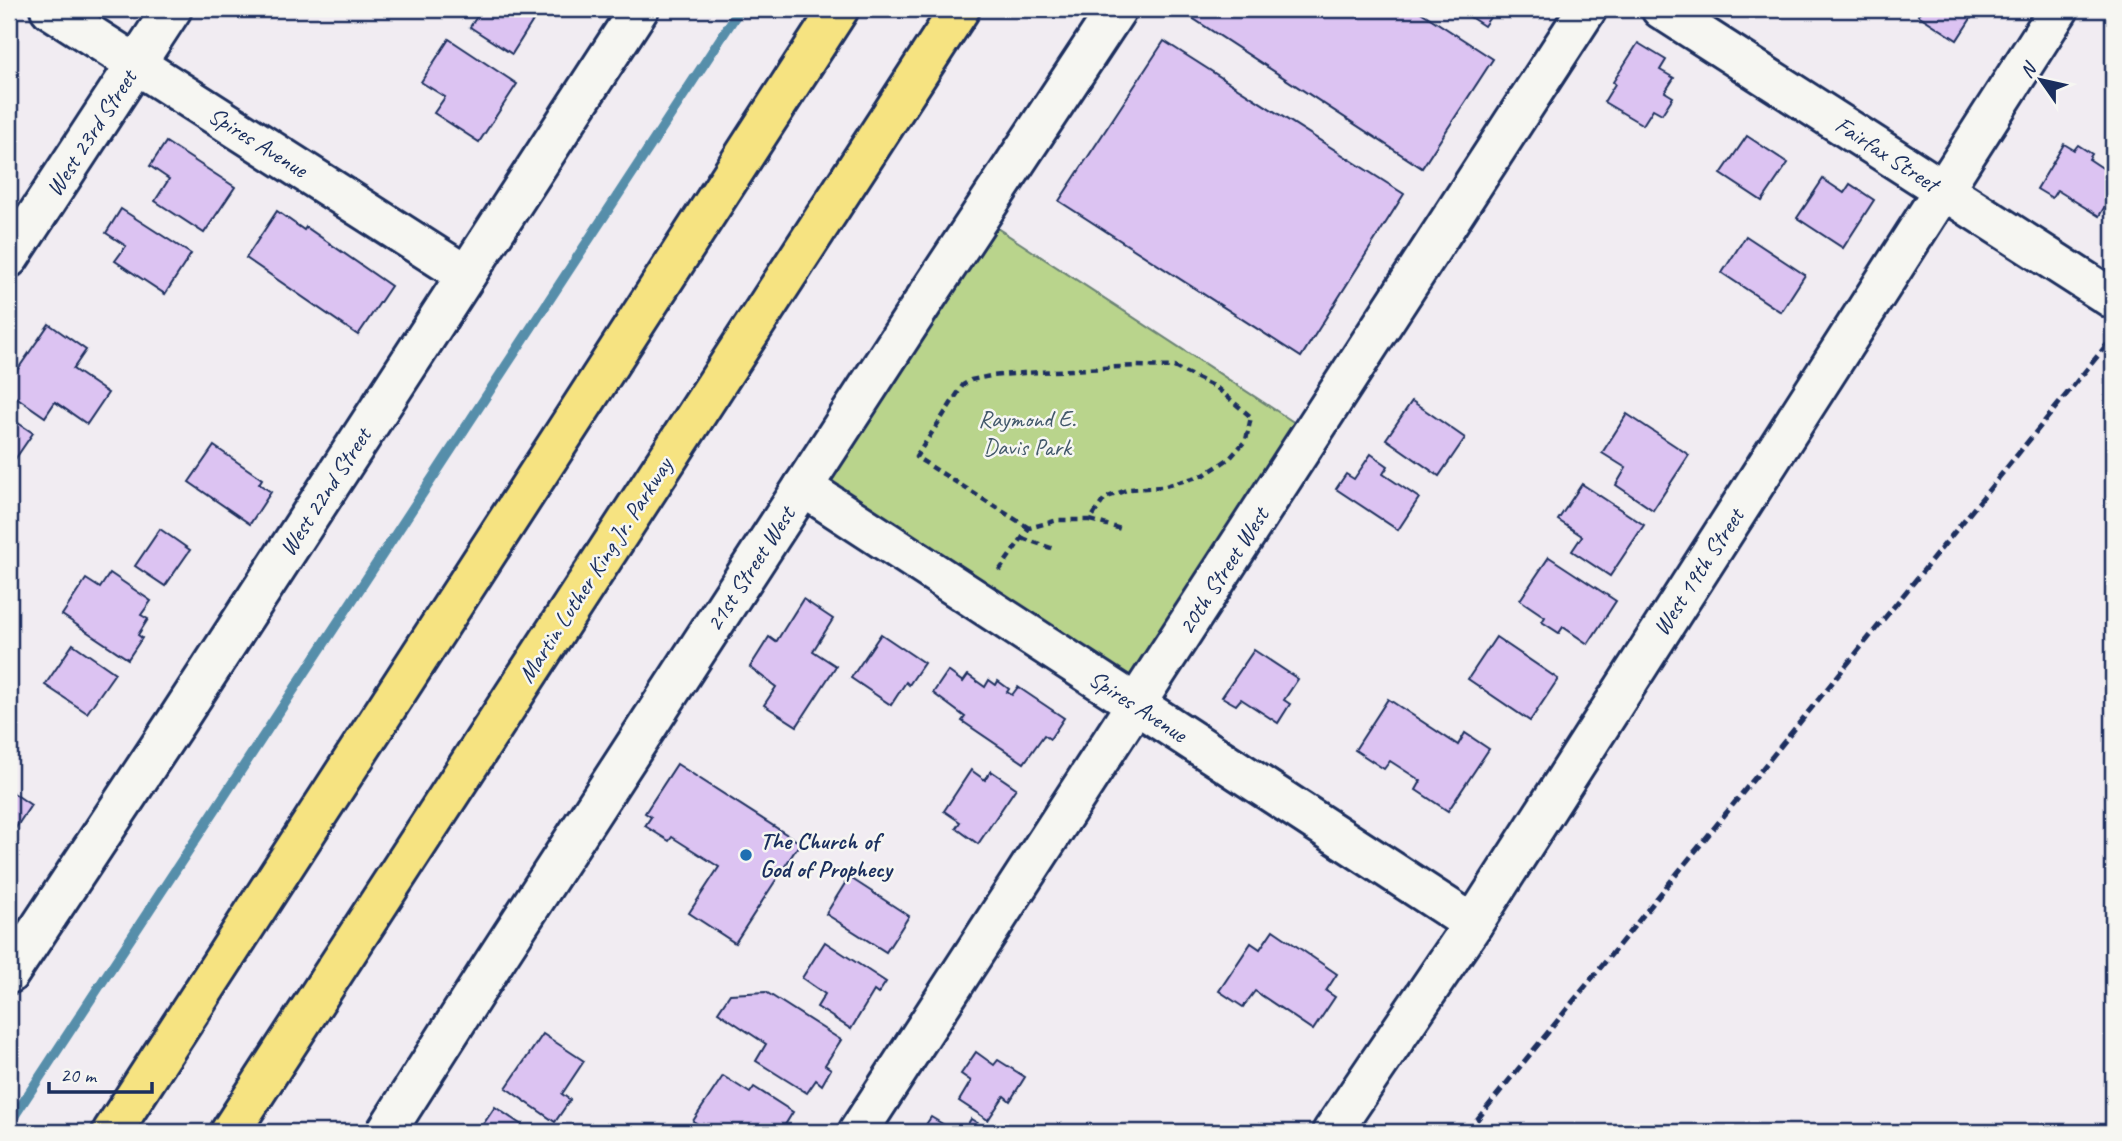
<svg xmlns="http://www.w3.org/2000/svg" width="2122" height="1141" font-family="Caveat,sans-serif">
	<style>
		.green { fill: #b9d48c; stroke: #6a8275; stroke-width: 2 }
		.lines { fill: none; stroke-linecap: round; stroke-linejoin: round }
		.stream { stroke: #578eaa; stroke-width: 10 }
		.building { fill: #dcc3f2; stroke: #1b2f5e; stroke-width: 2 }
		.minor-casing { stroke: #1b2f5e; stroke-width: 44 }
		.tertiary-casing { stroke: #1b2f5e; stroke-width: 44 }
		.trunk-casing { stroke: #1b2f5e; stroke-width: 44 }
		.path { stroke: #1b2f5e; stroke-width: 4.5; stroke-dasharray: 7 5; stroke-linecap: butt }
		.minor { stroke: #f6f6f2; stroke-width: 38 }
		.tertiary { stroke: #f6f6f2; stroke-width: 38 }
		.trunk { stroke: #f6e381; stroke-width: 38 }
		.rail { stroke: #1b2f5e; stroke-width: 5; stroke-dasharray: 10 5; stroke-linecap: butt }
		.poi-dot { fill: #1f6fb2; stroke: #f6f6f2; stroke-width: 2.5 }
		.labels { text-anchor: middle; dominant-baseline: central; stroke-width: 5; stroke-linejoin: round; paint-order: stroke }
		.street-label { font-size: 24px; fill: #1b2f5e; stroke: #f6f6f2 }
		.park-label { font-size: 24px; fill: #42586a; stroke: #f6f6f2 }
		.poi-label { font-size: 24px; font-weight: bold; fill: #1b2f5e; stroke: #f6f6f2; text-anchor: start }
	</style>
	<rect width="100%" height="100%" fill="#f1ecf2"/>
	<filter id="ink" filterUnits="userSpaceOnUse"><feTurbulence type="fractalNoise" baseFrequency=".0143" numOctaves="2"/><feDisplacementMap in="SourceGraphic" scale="14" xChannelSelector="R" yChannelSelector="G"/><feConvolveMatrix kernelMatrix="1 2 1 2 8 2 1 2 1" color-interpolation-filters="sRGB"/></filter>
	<g filter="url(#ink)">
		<polygon class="green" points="968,209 1295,423 1128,685 794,466"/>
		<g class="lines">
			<polyline class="stream" points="9,1124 740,9"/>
		</g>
		<g class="building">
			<polygon points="474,9 518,9 534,19 512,54 470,27 480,12"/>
			<polygon points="1181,9 1416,9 1493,59 1422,168 1180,10"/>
			<polygon points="1467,9 1487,9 1493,13 1484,26 1464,13"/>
			<polygon points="1922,9 1977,9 1957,40 1918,15"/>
			<polygon points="449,39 517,84 479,142 434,113 445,97 421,82"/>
			<polygon points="1164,41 1404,194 1301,357 1059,201"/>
			<polygon points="1638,43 1666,60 1660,70 1674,78 1665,92 1673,97 1662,114 1653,109 1643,125 1604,102 1615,84 1613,82"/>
			<polygon points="1747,136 1788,163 1762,201 1721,174"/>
			<polygon points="166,142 235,187 204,233 155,201 169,179 150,166"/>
			<polygon points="2064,144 2074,150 2078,145 2092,154 2089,159 2113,175 2113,193 2099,216 2057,190 2052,198 2037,189"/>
			<polygon points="1823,179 1844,193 1850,184 1874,200 1843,248 1797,218"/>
			<polygon points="121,209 191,254 165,294 115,261 126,246 106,233"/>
			<polygon points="277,211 304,230 306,227 391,286 358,335 246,258"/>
			<polygon points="1746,236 1805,275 1781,312 1722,273"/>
			<polygon points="49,324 86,350 73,369 108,393 87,424 55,402 45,417 9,392 9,382"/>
			<polygon points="1412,401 1465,438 1439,476 1386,439"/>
			<polygon points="1627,414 1689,455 1653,510 1616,485 1626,468 1602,453"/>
			<polygon points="9,417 33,433 9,468"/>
			<polygon points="214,446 262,479 259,484 271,492 250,524 189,482"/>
			<polygon points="1371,454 1388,466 1383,474 1419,498 1398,530 1336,489 1346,474 1354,479"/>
			<polygon points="1582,484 1644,525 1610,576 1572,551 1582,536 1558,520"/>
			<polygon points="160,529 190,550 165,586 135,566"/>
			<polygon points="1549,557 1616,601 1588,644 1563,627 1559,633 1542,622 1545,617 1520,600"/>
			<polygon points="110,573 151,601 141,615 148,619 138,635 142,638 128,659 62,615 86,579 100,588"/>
			<polygon points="803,599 833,619 813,651 836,666 797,726 764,705 776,687 750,667 769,637 776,642"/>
			<polygon points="881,634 924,663 909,685 906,682 891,705 851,678"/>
			<polygon points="1496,637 1558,679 1530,721 1468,679"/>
			<polygon points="73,644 115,673 87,713 45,685"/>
			<polygon points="1254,650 1298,679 1284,700 1290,704 1278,723 1241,699 1236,705 1222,697"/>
			<polygon points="948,671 963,682 968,675 985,687 989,680 996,685 998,681 1009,689 1007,692 1012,695 1018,687 1064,718 1050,739 1044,735 1024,763 962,721 965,717 933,693"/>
			<polygon points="1388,699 1458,745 1465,733 1489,749 1448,811 1416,790 1421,781 1390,761 1384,769 1355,750"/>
			<polygon points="677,764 800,843 735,943 689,913 719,867 672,837 669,841 645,826 651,817 645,813"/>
			<polygon points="971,770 985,780 991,771 1016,788 978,844 956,828 960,822 944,811"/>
			<polygon points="9,790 31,805 9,838"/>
			<polygon points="849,877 909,916 886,952 826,914"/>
			<polygon points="1273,930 1337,974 1326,991 1335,997 1313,1030 1255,991 1243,1007 1219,991 1251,943 1260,949"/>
			<polygon points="825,942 886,982 878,994 874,991 851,1029 817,1007 825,994 802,978"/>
			<polygon points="766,992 841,1040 825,1065 831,1069 822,1085 816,1080 807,1093 756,1061 766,1044 718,1012 730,994"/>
			<polygon points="543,1034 584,1061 562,1094 570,1100 555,1122 506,1088"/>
			<polygon points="976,1052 994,1065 998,1060 1025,1077 1010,1101 1004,1096 988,1120 959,1101 971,1081 961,1074"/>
			<polygon points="723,1076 750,1093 754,1087 793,1112 785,1125 793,1130 791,1132 711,1132 693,1121"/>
			<polygon points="495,1107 532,1132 478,1132"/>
			<polygon points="931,1117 956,1132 921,1132"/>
			<polygon points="971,1119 992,1132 963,1132"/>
		</g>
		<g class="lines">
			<g class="minor-casing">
				<g id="minor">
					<polyline points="50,9 466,275"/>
					<polyline points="9,258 172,9"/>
					<polyline points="803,487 1473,924"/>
					<polyline points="9,974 176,722 639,9"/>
					<polyline points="386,1132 493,964 920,307 1117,9"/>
					<polyline points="858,1132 1587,9"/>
					<polyline points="1332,1132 1473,924 2059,9"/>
				</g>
			</g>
			<g class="tertiary-casing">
				<polyline id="tertiary" points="1661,9 2113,299"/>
			</g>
			<g class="trunk-casing">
				<g id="trunk">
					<polyline points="112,1132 839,9"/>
					<polyline points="230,1132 960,9"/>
				</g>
			</g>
			<g class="path">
				<polyline points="1090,520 1121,529"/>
				<polyline points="1022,538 1054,549"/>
				<polyline points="999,571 1029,528 1058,520 1090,520 1105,498 1129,489 1162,487 1204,475 1230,458 1246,440 1251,417 1217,388 1174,367 1135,366 1024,373 990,376 971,380 963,385 916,457 1029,528"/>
			</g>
			<use href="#minor" class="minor"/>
			<use href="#tertiary" class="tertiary"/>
			<use href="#trunk" class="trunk"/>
			<polyline class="rail" points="1467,1132 2113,337"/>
		</g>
	</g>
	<circle class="poi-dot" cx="746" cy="855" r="7"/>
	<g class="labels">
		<g class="street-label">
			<text transform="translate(91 133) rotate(-57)">West 23rd Street</text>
			<text transform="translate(258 142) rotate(32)">Spires Avenue</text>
			<text transform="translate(1887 154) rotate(33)">Fairfax Street</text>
			<text transform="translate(325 492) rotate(-57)">West 22nd Street</text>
			<text transform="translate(750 569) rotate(-57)">21st Street West</text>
			<text transform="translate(595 570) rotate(-57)">Martin Luther King Jr. Parkway</text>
			<text transform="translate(1223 571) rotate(-57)">20th Street West</text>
			<text transform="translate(1698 572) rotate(-57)">West 19th Street</text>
			<text transform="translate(1138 706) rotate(33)">Spires Avenue</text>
		</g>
		<g class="park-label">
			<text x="1027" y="419">Raymond E.<tspan x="1027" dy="28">Davis Park</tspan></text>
		</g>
		<g class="poi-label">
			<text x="760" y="841">The Church of<tspan x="760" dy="28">God of Prophecy</tspan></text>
		</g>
	</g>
	<rect width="2122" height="1141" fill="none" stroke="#f6f6f2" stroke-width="35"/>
	<rect x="18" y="18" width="2087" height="1106" fill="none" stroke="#1b2f5e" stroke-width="2.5" filter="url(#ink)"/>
	<g transform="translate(2041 80) rotate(304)" stroke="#f6f6f2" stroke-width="5" paint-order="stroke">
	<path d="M0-5L12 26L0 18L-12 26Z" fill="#1b2f5e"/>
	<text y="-10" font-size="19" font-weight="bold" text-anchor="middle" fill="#1b2f5e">N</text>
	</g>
	<path d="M49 1082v10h103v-10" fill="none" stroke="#1b2f5e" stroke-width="3.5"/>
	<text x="60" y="1082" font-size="21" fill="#1b2f5e" stroke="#f6f6f2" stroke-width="5" paint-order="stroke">20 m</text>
</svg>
